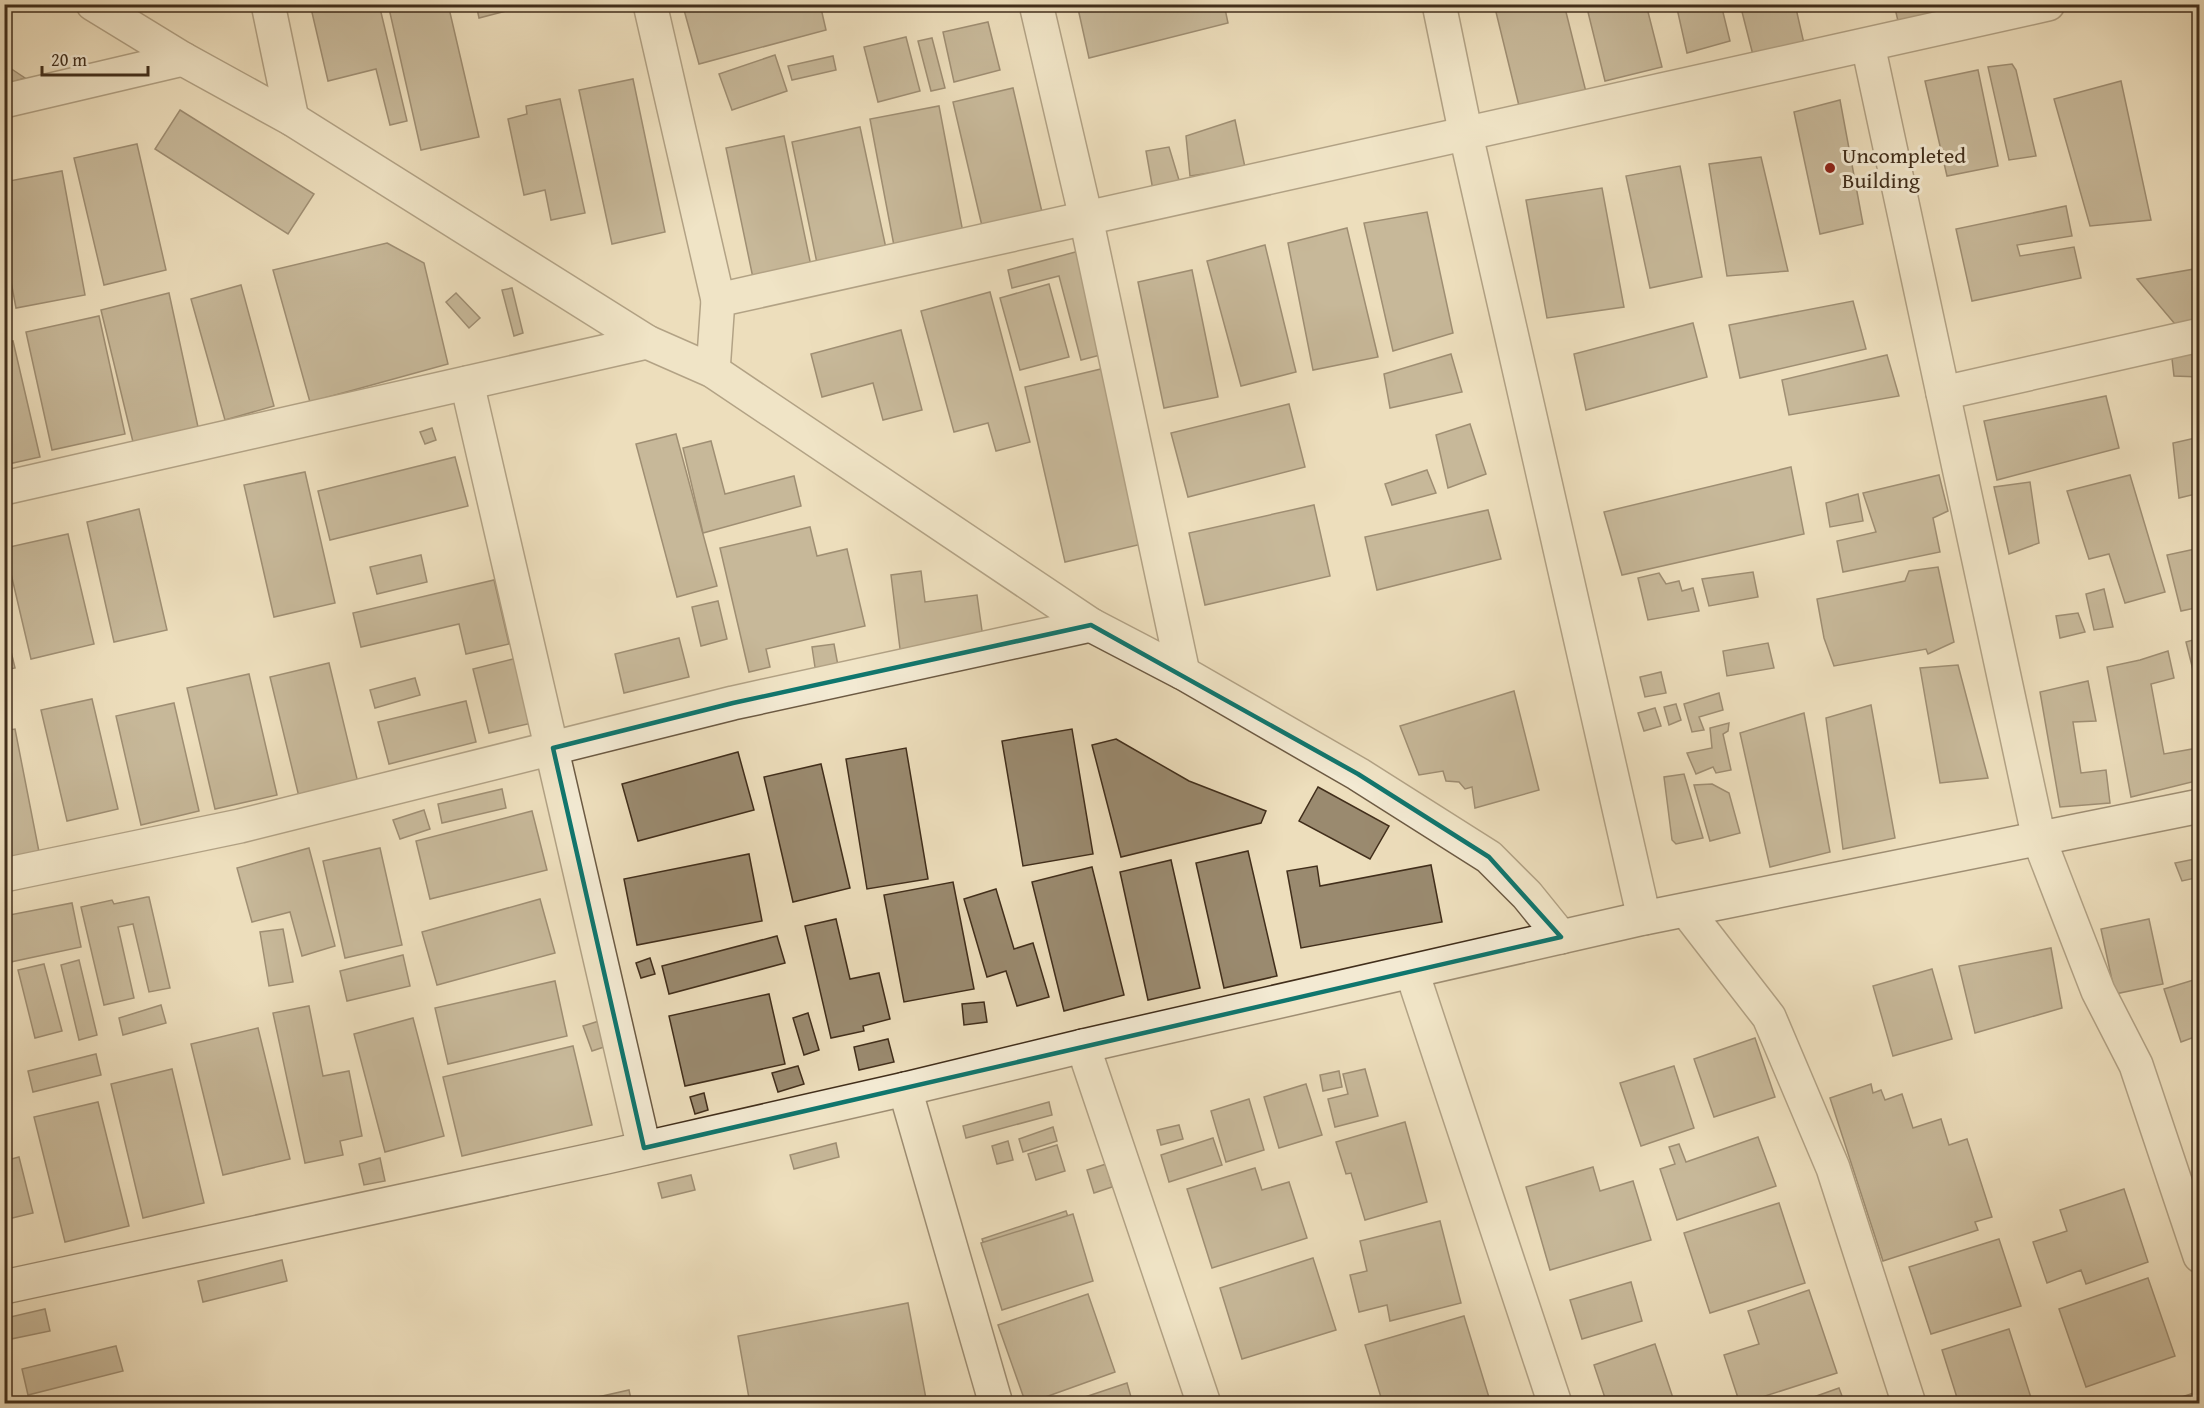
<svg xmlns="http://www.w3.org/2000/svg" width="2204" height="1408" font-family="'Gentium Book Plus',serif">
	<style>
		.building { fill: #9a8a6f; stroke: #412e1b; stroke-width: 1.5 }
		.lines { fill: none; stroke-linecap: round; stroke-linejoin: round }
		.street-casing { stroke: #6c5a43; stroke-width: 36 }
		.secondary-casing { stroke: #412e1b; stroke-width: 36 }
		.street { stroke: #f3ead3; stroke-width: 33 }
		.secondary { stroke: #f3ead3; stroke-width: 33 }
		.marked { fill: none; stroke: #0f766e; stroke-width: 4.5; stroke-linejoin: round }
		.poi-dot { fill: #8f2418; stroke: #f3ead3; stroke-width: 2 }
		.labels { text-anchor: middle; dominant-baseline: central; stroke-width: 6; stroke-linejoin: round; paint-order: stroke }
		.poi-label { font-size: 22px; fill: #412e1b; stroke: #f3ead3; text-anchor: start }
	</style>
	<rect width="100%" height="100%" fill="#eddebc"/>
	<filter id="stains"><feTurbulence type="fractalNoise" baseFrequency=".00333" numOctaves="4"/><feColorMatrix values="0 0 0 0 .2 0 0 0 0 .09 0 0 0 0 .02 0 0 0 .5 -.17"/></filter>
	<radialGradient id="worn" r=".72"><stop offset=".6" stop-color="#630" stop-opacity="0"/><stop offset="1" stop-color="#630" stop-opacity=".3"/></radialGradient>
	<g class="building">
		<polygon points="310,4 379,4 407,121 390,125 376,69 328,81"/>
		<polygon points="388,4 448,4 479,137 421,150"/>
		<polygon points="476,4 533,4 479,18"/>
		<polygon points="704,4 820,4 826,30 699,64 684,10"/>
		<polygon points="1077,4 1224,4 1228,23 1089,58"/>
		<polygon points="1494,4 1564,4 1588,100 1521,114"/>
		<polygon points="1586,4 1646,4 1662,67 1605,81"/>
		<polygon points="1676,4 1721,4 1730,41 1687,53"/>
		<polygon points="1740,4 1795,4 1805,48 1754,59"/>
		<polygon points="1894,4 1944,4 1945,10 1898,21"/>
		<polygon points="988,22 1000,70 954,82 943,32"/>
		<polygon points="906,37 920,91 878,102 864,47"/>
		<polygon points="932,38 945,88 931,91 918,41"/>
		<polygon points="775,55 787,91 732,110 719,74"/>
		<polygon points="833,56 836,70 792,80 788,66"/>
		<polygon points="4,64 25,78 4,85"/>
		<polygon points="2012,64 2016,70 2036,156 2009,160 1988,67"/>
		<polygon points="1978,70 1998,166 1947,176 1925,81"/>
		<polygon points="633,79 665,232 612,244 579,90"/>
		<polygon points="2121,81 2151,220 2090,226 2054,99"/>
		<polygon points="1013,88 1042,212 982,226 953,102"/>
		<polygon points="560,99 585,213 551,220 545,190 524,195 508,119 527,114 526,106"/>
		<polygon points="1840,100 1863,224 1820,234 1794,112"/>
		<polygon points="939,106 964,238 895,251 870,119"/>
		<polygon points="180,110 314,194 288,234 155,149"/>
		<polygon points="1235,120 1246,172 1225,180 1222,171 1190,176 1186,136"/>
		<polygon points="860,127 887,253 818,268 792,142"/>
		<polygon points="784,136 811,266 753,278 726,148"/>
		<polygon points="137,144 166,270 104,285 74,158"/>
		<polygon points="1169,147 1182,190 1154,196 1146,151"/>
		<polygon points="1761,157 1788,271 1727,276 1709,164"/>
		<polygon points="1680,166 1702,277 1650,288 1626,176"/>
		<polygon points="62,171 85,295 16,308 4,244 4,182"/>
		<polygon points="1602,188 1624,307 1547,318 1526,200"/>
		<polygon points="2066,206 2072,236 2017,245 2020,256 2074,247 2081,278 1972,301 1956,229"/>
		<polygon points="1427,212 1453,333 1393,351 1364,223"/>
		<polygon points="1347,228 1378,357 1313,370 1288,243"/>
		<polygon points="387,243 424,263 448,364 310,402 273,270"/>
		<polygon points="1265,245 1296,372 1241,386 1207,261"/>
		<polygon points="1083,250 1108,353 1081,360 1059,276 1012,288 1008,270"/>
		<polygon points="2200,268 2200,326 2180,330 2137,279"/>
		<polygon points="1192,270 1218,397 1164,408 1138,282"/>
		<polygon points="1049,284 1069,357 1020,370 1000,298"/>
		<polygon points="241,285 274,406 225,420 191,299"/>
		<polygon points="512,288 523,333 514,336 502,290"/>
		<polygon points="990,292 1030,442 996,451 988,423 954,432 921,311"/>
		<polygon points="169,293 198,427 133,442 101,310"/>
		<polygon points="456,293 480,318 469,328 446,302"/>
		<polygon points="1853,301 1866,349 1740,378 1729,325"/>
		<polygon points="99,316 125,434 52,450 26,332"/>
		<polygon points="1693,323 1707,377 1586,410 1574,354"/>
		<polygon points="901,330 922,410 883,420 873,383 822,397 811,354"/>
		<polygon points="13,341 40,457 4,465 4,343"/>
		<polygon points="2200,344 2200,377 2174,376 2171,350"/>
		<polygon points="1451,354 1462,392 1390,408 1384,374"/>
		<polygon points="1887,355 1899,396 1789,415 1782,380"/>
		<polygon points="1101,369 1142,544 1065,562 1025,387"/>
		<polygon points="2106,396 2119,448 1997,480 1984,421"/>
		<polygon points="1289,404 1305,467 1188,497 1171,433"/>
		<polygon points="1470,424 1486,474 1448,488 1436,435"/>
		<polygon points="432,428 436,440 425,444 420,432"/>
		<polygon points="676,434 717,586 677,597 636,444"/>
		<polygon points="2200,437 2200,493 2179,498 2173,443"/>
		<polygon points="711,441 725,494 794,476 801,506 703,533 683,448"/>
		<polygon points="455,457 468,506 330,540 318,491"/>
		<polygon points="1791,467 1804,534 1622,575 1604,512"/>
		<polygon points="1427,470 1436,493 1392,505 1385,484"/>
		<polygon points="305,472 335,603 274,617 244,485"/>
		<polygon points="1939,475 1948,511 1933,518 1940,552 1843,572 1837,541 1876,532 1863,493"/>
		<polygon points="2130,475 2165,592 2125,603 2109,554 2089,559 2067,491"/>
		<polygon points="2030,482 2039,543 2009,554 1994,487"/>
		<polygon points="1858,494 1863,521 1830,527 1826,503"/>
		<polygon points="1314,505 1330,576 1205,605 1189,533"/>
		<polygon points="139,509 167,630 114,642 87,522"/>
		<polygon points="1488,510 1501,559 1377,590 1365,537"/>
		<polygon points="810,527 817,556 847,549 865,626 766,649 770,667 749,672 720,548"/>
		<polygon points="68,534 94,644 31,659 5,548"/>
		<polygon points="2200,548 2200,607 2181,611 2167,555"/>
		<polygon points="421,555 427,582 377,594 370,567"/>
		<polygon points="1938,567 1954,642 1928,654 1926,649 1834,666 1824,638 1817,599 1905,581 1909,571"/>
		<polygon points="921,571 925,602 977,595 984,645 901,657 891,575"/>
		<polygon points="1753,572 1758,597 1709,606 1702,579"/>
		<polygon points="1659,573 1666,584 1679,581 1682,591 1693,588 1699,611 1648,620 1638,578"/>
		<polygon points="494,580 509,644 466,654 459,624 361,647 353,613"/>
		<polygon points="2104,589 2113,627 2094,630 2086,594"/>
		<polygon points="718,601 727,639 701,646 692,607"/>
		<polygon points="2078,613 2085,632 2060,638 2056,616"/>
		<polygon points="4,623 15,668 4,670"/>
		<polygon points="679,638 689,677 624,693 615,654"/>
		<polygon points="2200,638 2200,698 2186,642"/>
		<polygon points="1768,643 1774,668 1727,676 1723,651"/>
		<polygon points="834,644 839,671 816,674 812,647"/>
		<polygon points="2168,651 2174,678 2151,684 2164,754 2198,748 2200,780 2131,797 2107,667 2140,660"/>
		<polygon points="517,658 532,723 489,733 473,669"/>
		<polygon points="329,663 359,787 300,801 270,677"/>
		<polygon points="1958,665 1988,778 1940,783 1920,668"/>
		<polygon points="1661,672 1666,693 1645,697 1640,677"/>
		<polygon points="249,674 277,795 215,809 187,688"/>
		<polygon points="415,678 420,695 375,708 370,690"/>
		<polygon points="2088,681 2096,721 2073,722 2081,773 2106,770 2110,803 2060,807 2040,692"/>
		<polygon points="1514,691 1539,790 1475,808 1472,787 1465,789 1459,782 1446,781 1443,771 1419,775 1400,726"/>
		<polygon points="1719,693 1723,710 1699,717 1704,730 1692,732 1684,704"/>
		<polygon points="92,699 118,809 67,821 41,710"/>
		<polygon points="466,701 476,742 389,764 378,722"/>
		<polygon points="174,703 199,811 141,825 116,716"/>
		<polygon points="1676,704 1681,720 1669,725 1664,707"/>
		<polygon points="1871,705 1895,838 1843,849 1826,718"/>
		<polygon points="1655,708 1661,726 1644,731 1638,713"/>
		<polygon points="1804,713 1830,852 1770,867 1740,733"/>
		<polygon points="1729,723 1728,731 1723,734 1731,770 1716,773 1713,767 1696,774 1687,753 1712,748 1710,728"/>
		<polygon points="15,729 41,862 4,869 4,731"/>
		<polygon points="1072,729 1093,854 1023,866 1002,741"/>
		<polygon points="1116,739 1189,781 1266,811 1261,823 1121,857 1092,745"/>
		<polygon points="906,748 928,879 867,889 846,759"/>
		<polygon points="738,752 754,810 638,841 622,784"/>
		<polygon points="821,764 850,888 793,902 764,777"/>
		<polygon points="1684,774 1703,838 1676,844 1672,840 1664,777"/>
		<polygon points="1712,784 1729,793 1740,833 1710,841 1694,785"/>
		<polygon points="1318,787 1389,826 1370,859 1299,821"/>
		<polygon points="502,789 506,808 442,823 438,804"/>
		<polygon points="424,810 430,829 400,839 393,820"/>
		<polygon points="532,811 547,870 430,899 416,841"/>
		<polygon points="309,848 335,946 302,956 290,912 252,922 237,868"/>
		<polygon points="380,848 402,945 345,958 323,861"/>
		<polygon points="1248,851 1277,976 1224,988 1196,863"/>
		<polygon points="749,854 762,921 637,945 624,879"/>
		<polygon points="2200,858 2200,877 2182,881 2175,863"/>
		<polygon points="1171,860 1200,988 1148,1000 1120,872"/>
		<polygon points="1431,865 1442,922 1301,948 1287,871 1317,866 1320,886"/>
		<polygon points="1092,867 1124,995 1064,1011 1032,882"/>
		<polygon points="953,882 974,989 904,1002 884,895"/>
		<polygon points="996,889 1014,949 1033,943 1049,997 1017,1006 1006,971 987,977 964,899"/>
		<polygon points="147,897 149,897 170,988 149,992 133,924 118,927 134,998 104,1005 81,907 112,900 114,904"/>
		<polygon points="540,899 555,953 437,985 422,932"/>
		<polygon points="72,903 81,947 6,963 4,916"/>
		<polygon points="836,919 850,979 879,973 890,1019 863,1026 864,1031 831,1038 805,926"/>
		<polygon points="2149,919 2163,984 2115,994 2101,929"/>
		<polygon points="283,929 293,982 269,986 260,932"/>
		<polygon points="777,936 785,963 669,994 662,966"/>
		<polygon points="2051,948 2062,1008 1975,1033 1959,966"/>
		<polygon points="403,955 410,986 347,1001 340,971"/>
		<polygon points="650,958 655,974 641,978 636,963"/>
		<polygon points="79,960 97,1035 79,1040 61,965"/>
		<polygon points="44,964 62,1031 35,1038 18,970"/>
		<polygon points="1932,969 1952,1039 1893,1056 1873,986"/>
		<polygon points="2200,978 2200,1035 2181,1042 2164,989"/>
		<polygon points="555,981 567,1036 448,1064 435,1008"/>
		<polygon points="769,994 785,1064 685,1086 669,1016"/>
		<polygon points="984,1002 987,1022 964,1025 962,1004"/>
		<polygon points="161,1005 166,1023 123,1035 119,1018"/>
		<polygon points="309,1006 323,1076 349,1071 362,1136 340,1141 343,1155 305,1163 273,1013"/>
		<polygon points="808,1013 819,1050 804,1055 793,1018"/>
		<polygon points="413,1018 444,1136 385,1152 354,1034"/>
		<polygon points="599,1021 607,1046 592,1051 583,1026"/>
		<polygon points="258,1028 290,1159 223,1175 191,1044"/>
		<polygon points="1755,1038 1775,1097 1714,1117 1694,1059"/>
		<polygon points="888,1039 894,1062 859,1070 854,1047"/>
		<polygon points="573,1046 592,1125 462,1156 443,1077"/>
		<polygon points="96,1054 101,1075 33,1092 28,1071"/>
		<polygon points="798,1066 804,1084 778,1092 772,1073"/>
		<polygon points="1674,1066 1694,1128 1641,1146 1620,1083"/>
		<polygon points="172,1069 204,1203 143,1218 111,1084"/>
		<polygon points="1365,1069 1378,1116 1335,1127 1328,1099 1348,1094 1343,1074"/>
		<polygon points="1339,1071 1342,1087 1323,1091 1320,1075"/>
		<polygon points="1306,1084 1322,1135 1279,1148 1264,1097"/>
		<polygon points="1871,1084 1873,1093 1881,1090 1885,1100 1902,1094 1913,1128 1941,1119 1949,1145 1967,1139 1992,1217 1975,1222 1978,1230 1883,1261 1830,1098"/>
		<polygon points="704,1093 708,1110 695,1114 690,1097"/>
		<polygon points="1249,1099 1264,1150 1226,1162 1211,1111"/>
		<polygon points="98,1102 129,1226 65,1242 34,1117"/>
		<polygon points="1049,1102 1052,1115 966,1138 963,1126"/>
		<polygon points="1405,1122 1427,1202 1365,1220 1351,1173 1346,1174 1336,1142"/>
		<polygon points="1179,1125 1183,1139 1161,1145 1157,1130"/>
		<polygon points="1053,1127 1057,1141 1023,1152 1019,1139"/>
		<polygon points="1758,1137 1776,1186 1677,1220 1660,1169 1675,1164 1669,1147 1679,1144 1686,1162"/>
		<polygon points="1213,1138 1222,1165 1169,1182 1161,1155"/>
		<polygon points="1008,1141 1013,1160 997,1164 992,1146"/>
		<polygon points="836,1143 839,1157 794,1169 790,1155"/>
		<polygon points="1057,1145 1065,1171 1036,1180 1028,1154"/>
		<polygon points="19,1157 33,1213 4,1220 4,1161"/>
		<polygon points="380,1158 385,1181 364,1185 359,1164"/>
		<polygon points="1106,1164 1112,1187 1094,1193 1087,1170"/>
		<polygon points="1593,1167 1600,1191 1633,1181 1651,1240 1550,1270 1526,1187"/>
		<polygon points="1255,1168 1262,1190 1289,1182 1307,1238 1212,1268 1187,1189"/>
		<polygon points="691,1175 695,1190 662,1198 658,1183"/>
		<polygon points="2124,1189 2148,1262 2086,1284 2081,1270 2047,1283 2033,1242 2067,1231 2060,1210"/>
		<polygon points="1779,1203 1805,1283 1710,1313 1684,1233"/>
		<polygon points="1066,1211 1089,1279 1005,1307 982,1239"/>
		<polygon points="1073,1214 1093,1281 1002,1310 981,1243"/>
		<polygon points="1440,1221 1461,1303 1390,1321 1387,1305 1359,1312 1350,1275 1367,1271 1360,1241"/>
		<polygon points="1999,1239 2021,1306 1931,1334 1909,1267"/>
		<polygon points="1313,1258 1336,1330 1242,1359 1220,1288"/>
		<polygon points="282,1260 287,1281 203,1302 198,1281"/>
		<polygon points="2148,1278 2175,1356 2086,1387 2059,1309"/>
		<polygon points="1631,1282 1642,1321 1582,1339 1570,1300"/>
		<polygon points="1809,1290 1837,1373 1740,1404 1724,1355 1759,1344 1748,1311"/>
		<polygon points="1088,1294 1115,1372 1026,1404 998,1325"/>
		<polygon points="908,1303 927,1404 750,1404 738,1336"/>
		<polygon points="45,1309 50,1331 11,1339 6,1318"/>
		<polygon points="1464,1316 1491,1404 1383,1404 1365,1345"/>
		<polygon points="2009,1329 2033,1404 1959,1404 1942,1350"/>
		<polygon points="1655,1344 1675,1404 1607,1404 1594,1365"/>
		<polygon points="116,1346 123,1371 28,1395 22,1369"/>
		<polygon points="1127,1383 1133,1404 1064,1404"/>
		<polygon points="1839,1388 1845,1404 1794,1404"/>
		<polygon points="629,1390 632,1404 567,1404"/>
		<polygon points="2194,1393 2198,1404 2160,1404"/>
	</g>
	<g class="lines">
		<g class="street-casing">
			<g id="street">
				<polyline points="93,4 183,59 292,119 647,342 713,371 1091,625 1183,673 1358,774 1489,857 1527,895 1561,937"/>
				<polyline points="268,4 292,119"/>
				<polyline points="650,4 718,300"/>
				<polyline points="1036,4 1086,218 1183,673"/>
				<polyline points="1439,4 1466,135 1644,918"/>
				<polyline points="1868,45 2039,839 2098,991 2136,1065 2200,1256"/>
				<polyline points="4,101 183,59"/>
				<polyline points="713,371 718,300 2048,4"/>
				<polyline points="467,383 644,1148"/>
				<polyline points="1943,393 2200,335"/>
				<polyline points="4,488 647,342"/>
				<polyline points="4,875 240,826 733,703 1091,625"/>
				<polyline points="1686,910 1769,1017 1833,1168 1909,1404"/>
				<polyline points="1412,972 1555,1404"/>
				<polyline points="1083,1046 1204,1404"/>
			</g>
		</g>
		<g class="secondary-casing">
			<g id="secondary">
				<polyline points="905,1089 996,1404"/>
				<polyline points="4,1287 606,1157 905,1089 1083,1046 1644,918 2200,806"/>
			</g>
		</g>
		<use href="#street" class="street"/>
		<use href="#secondary" class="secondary"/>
	</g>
	<path d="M0 0H2204V1408H0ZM1091 625 1358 774 1489 857 1561 937 644 1148 553 748 733 703Z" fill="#eddebc" fill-opacity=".55" fill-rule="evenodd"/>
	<path class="marked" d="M1091 625 1358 774 1489 857 1561 937 644 1148 553 748 733 703Z"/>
	<circle class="poi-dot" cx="1830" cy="168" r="6"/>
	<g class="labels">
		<g class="poi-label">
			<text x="1842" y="155">Uncompleted<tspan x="1842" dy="25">Building</tspan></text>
		</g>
	</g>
	<rect width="2204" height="1408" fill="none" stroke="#eddebc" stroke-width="24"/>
	<rect x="6" y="6" width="2192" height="1396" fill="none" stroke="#412e1b" stroke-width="3"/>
	<rect x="12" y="12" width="2180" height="1384" fill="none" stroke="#412e1b" stroke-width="1.5"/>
	<path d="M42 66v9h106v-9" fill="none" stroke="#412e1b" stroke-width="3"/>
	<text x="51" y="66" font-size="18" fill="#412e1b" stroke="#f3ead3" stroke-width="4.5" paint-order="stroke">20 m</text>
	<rect width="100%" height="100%" filter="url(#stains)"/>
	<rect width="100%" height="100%" fill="url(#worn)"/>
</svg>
